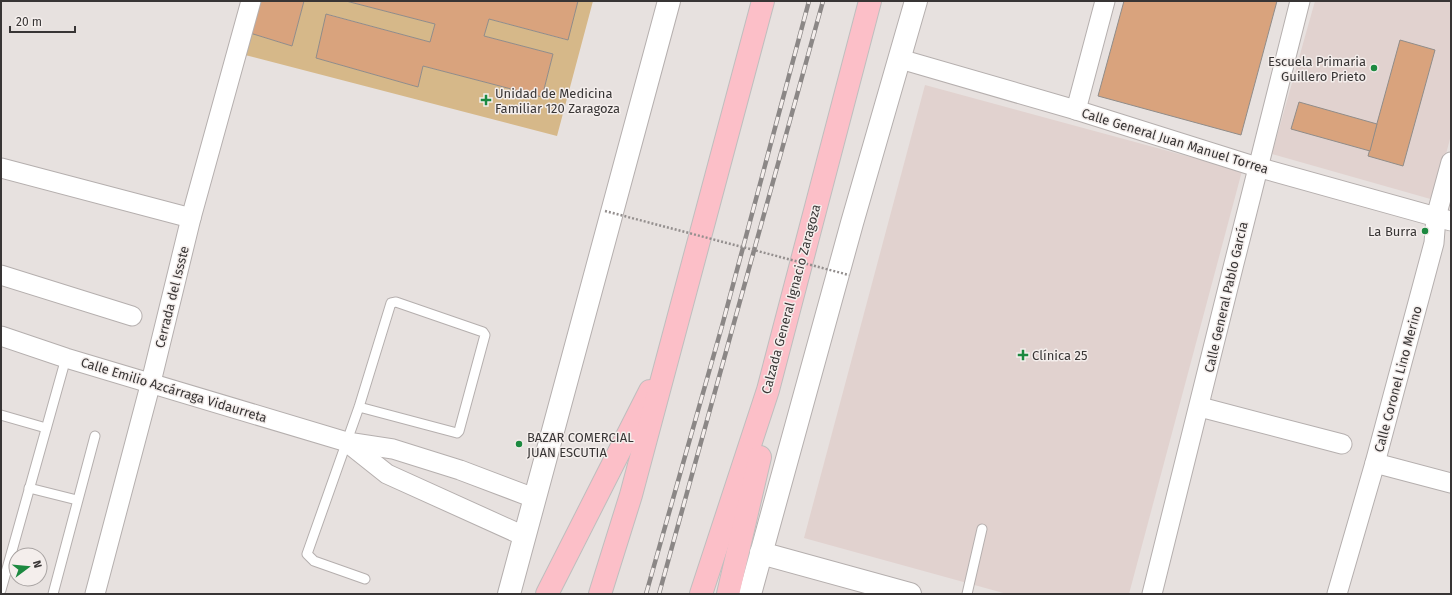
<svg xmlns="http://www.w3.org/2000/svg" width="1452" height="595" font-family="'Fira Sans',sans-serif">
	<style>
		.built { fill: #e1d2cf }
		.green { fill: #d6b889 }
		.building { fill: #d9a37d; stroke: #908c89 }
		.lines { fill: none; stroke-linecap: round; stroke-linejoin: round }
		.lane-casing { stroke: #b5afae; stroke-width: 11 }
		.street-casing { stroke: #b5afae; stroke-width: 21 }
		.secondary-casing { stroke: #b5afae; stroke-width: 24 }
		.highway-casing { stroke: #bfbebe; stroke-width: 24 }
		.lane { stroke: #fff; stroke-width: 9 }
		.street { stroke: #fff; stroke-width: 19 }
		.secondary { stroke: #fff; stroke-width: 22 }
		.highway { stroke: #fcbfc8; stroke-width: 22 }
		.rail-casing { stroke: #8b8786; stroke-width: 4.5 }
		.rail { stroke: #f4eeec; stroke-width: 3; stroke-dasharray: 9; stroke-linecap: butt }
		.path-bridge { stroke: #948f8e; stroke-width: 2.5; stroke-dasharray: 2 2; stroke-linecap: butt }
		.poi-dot { fill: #1c8940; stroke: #f4eeec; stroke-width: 1.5 }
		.labels { text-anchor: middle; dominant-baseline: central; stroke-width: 3; stroke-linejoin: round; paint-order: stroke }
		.poi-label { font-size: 13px; fill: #383535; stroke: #f4eeec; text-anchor: start }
		.street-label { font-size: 13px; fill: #383535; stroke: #f4eeec }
	</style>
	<rect width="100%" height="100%" fill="#e7e1df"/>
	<g class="built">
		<polygon points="1315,1 1451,1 1451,135 1434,200 1272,154"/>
		<polygon points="925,85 1242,171 1129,594 1007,594 804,538"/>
	</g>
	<polygon class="green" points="304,1 346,1 435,24 430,42 327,14 316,58 418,87 423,66 542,97 553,54 484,36 489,19 567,40 578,1 593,1 557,136 245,55 250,33 292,46"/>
	<g class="building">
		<polygon points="259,1 304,1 292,46 250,33"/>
		<polygon points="346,1 578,1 568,40 489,19 484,36 553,54 542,97 423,66 418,87 316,58 326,14 430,42 435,24"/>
		<polygon points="1124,1 1277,1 1241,135 1098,96"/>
		<polygon points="1400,40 1435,50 1403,166 1368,156"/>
		<polygon points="1299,102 1377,124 1370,151 1291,129"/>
	</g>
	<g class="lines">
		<g class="lane-casing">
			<g id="lane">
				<polyline points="359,407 457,433 459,431 485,335 483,332 396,302 391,303 359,407 307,554 314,561 365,579"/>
				<polyline points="1,415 46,428"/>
				<polyline points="29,488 77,500"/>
				<polyline points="1,590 66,358"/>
				<polyline points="53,594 95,436"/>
				<polyline points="967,594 982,529"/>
			</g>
		</g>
		<g class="street-casing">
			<g id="street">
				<polyline points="900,59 1076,110 1257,167 1451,221"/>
				<polyline points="1076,110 1105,1"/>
				<polyline points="1,168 191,218"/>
				<polyline points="1,275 132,316"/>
				<polyline points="1,336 66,358 347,442 393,449 460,470 534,498"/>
				<polyline points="1200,407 1342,444"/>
				<polyline points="348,443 387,474 524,536"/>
				<polyline points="1375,463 1451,483"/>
				<polyline points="95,594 151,382 191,218 251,1"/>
				<path d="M1152 594C1202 397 1249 198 1300 1"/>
				<polyline points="1337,594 1375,463 1434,243 1436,217 1451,162"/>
			</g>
		</g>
		<g class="secondary-casing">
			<g id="secondary">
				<polyline points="761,553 910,594"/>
				<polyline points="509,594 669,1"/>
				<polyline points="750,594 852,223 916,1"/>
			</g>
		</g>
		<g class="highway-casing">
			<g id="highway">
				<polyline points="547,594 650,391"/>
				<polyline points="600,594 631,495 763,1"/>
				<polyline points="701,594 768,390 870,1"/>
				<polyline points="728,594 760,457"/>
			</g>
		</g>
		<use href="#lane" class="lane"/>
		<use href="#street" class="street"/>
		<use href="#secondary" class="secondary"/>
		<use href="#highway" class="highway"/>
		<g class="rail-casing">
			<g id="rail">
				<polyline points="646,594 722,326 809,1"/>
				<polyline points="659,594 823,1"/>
			</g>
		</g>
		<use href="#rail" class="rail"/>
		<polyline class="path-bridge" points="605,211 849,275"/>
	</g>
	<g class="poi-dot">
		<circle cx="1374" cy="68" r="4"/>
		<path d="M484 94h4v4h4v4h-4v4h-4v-4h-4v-4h4z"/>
		<circle cx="1425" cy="231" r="4"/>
		<path d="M1021 349h4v4h4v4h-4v4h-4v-4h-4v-4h4z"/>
		<circle cx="519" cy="444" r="4"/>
	</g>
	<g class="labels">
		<g class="poi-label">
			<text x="1366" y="61" text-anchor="end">Escuela Primaria<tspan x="1366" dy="15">Guillero Prieto</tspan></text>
			<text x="495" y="93">Unidad de Medicina<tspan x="495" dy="15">Familiar 120 Zaragoza</tspan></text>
			<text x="1417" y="231" text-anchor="end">La Burra</text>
			<text x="1032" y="355">Clínica 25</text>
			<text x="527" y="437">BAZAR COMERCIAL<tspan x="527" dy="15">JUAN ESCUTIA</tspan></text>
		</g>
		<g class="street-label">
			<text transform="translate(1175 141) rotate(17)">Calle General Juan Manuel Torrea</text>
			<text transform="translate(172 297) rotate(-76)">Cerrada del Issste</text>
			<text transform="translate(1226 297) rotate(-77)">Calle General Pablo García</text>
			<text transform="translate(791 299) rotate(-75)">Calzada General Ignacio Zaragoza</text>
			<text transform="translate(1398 379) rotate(-75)">Calle Coronel Lino Merino</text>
			<text transform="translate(174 390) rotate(17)">Calle Emilio Azcárraga Vidaurreta</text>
		</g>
	</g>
	<rect width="1452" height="595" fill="none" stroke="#383535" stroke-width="4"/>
	<g transform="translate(28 567) rotate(74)"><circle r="19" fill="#f4eeec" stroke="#a9a4a3"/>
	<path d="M0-3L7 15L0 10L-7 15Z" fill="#1c8940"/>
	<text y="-6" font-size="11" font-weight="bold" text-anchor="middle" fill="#383535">N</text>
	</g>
	<path d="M10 26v6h65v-6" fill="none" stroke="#383535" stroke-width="2"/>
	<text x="16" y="26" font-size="12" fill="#383535" stroke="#f4eeec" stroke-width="3" paint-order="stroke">20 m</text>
</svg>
